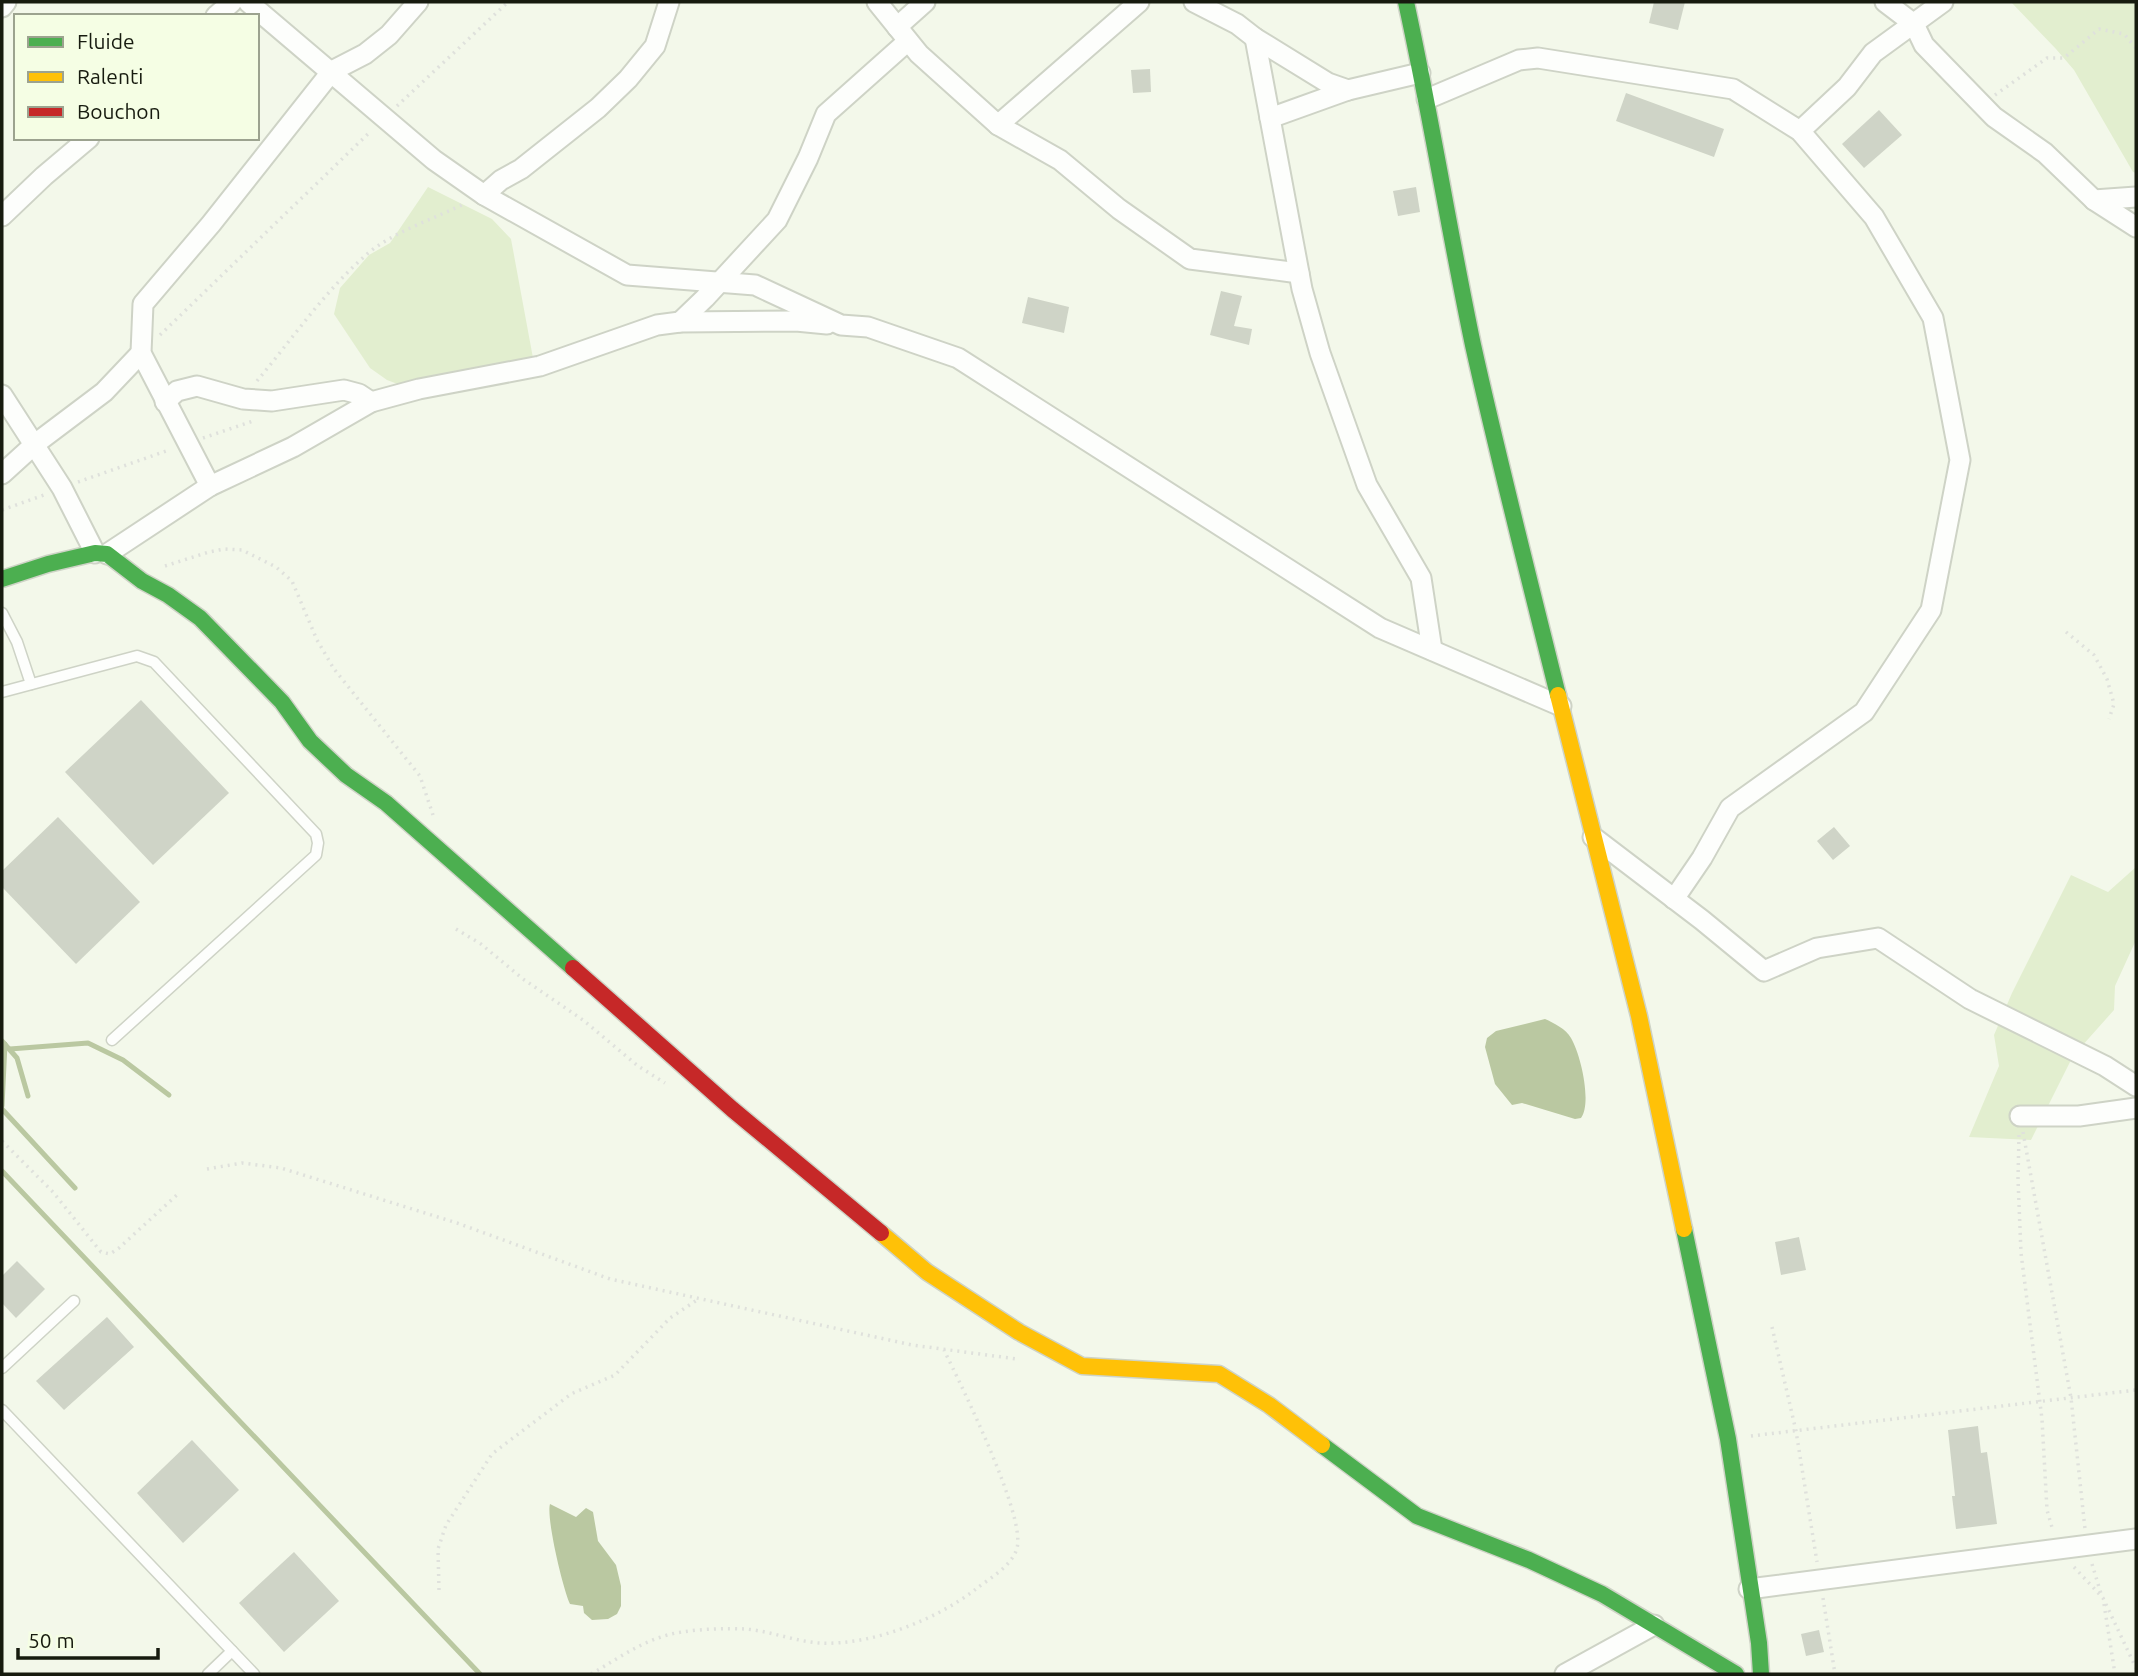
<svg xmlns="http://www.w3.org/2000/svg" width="2138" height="1676" font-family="Ubuntu,sans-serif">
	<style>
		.green { fill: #e2eecf }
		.water { fill: #bac8a1 }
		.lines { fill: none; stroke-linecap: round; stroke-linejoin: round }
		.stream { stroke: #bac8a1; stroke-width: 5 }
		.building { fill: #cfd4c7 }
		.lane-casing { stroke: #ced3c6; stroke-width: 13 }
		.street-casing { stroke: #ced3c6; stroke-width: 23 }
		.fast-casing { stroke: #ced3c6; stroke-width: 19 }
		.slow-casing { stroke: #ced3c6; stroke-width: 19 }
		.jam-casing { stroke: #ced3c6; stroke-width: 19 }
		.path { stroke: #dfe1dc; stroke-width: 3.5; stroke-dasharray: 2 5; stroke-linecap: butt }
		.lane { stroke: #fdfefc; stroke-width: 10 }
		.street { stroke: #fdfefc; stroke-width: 19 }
		.fast { stroke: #4caf50; stroke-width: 16 }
		.slow { stroke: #ffc107; stroke-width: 16 }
		.jam { stroke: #c62828; stroke-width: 16 }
	</style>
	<rect width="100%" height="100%" fill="#f3f8ea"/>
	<g class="green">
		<polygon points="2011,2 2136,2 2136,173 2133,172 2074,70 2056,49"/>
		<polygon points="428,187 492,219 511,239 533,358 411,389 387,380 370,368 334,314 340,288 369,255 390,243"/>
		<polygon points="2136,867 2136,940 2115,986 2114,1010 2073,1056 2031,1140 1969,1137 1999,1066 1994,1035 2012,993 2071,875 2108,892"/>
	</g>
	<g class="water">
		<path d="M1545 1019C1554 1023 1566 1029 1571 1038 1581 1055 1592 1103 1581 1118L1575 1119 1522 1103 1512 1105 1495 1084 1485 1047 1487 1038 1496 1031Z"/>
		<path d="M550 1504 576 1517 586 1508 593 1512 598 1541 616 1565 621 1586V1606L617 1614 608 1619 592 1620 584 1613 583 1606 570 1604C563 1589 546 1518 550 1504Z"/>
	</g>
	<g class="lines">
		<g class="stream">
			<polyline points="2,1041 17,1058 28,1096"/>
			<polyline points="10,1049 88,1043 123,1060 169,1095"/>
			<polyline points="2,1106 5,1044"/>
			<polyline points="2,1109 75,1188"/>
			<polyline points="2,1171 480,1674"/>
		</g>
	</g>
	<g class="building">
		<polygon points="1654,2 1685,2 1678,30 1649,23"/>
		<polygon points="1150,69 1151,92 1133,93 1131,70"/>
		<polygon points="1626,93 1724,129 1714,157 1616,121"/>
		<polygon points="1879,110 1902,135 1864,168 1842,144"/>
		<polygon points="1416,187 1420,212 1398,216 1393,191"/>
		<polygon points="1221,291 1242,296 1234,326 1252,329 1249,345 1210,335"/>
		<polygon points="1028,297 1069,307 1064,333 1022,323"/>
		<polygon points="141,700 229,793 153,865 65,772"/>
		<polygon points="58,817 140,902 76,964 2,887 2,871"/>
		<polygon points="1834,827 1850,846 1833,860 1817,841"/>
		<polygon points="1799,1237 1806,1270 1781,1275 1775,1242"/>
		<polygon points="17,1261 45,1289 16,1318 2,1303 2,1276"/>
		<polygon points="107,1317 134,1347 64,1410 36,1381"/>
		<polygon points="1978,1426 1981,1453 1987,1452 1997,1524 1956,1529 1952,1496 1955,1496 1948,1430"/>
		<polygon points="192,1440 239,1490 183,1543 137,1493"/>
		<polygon points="294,1552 339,1601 284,1652 239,1603"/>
		<polygon points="1819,1630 1824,1652 1806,1656 1801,1634"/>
	</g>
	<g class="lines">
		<g class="lane-casing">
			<g id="lane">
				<polyline points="2,613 17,642 31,684"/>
				<polyline points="2,692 137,656 154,662 316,834 318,843 316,855 112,1040"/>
				<polyline points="2,1368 74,1301"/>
				<polyline points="2,1410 254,1674"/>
				<polyline points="208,1674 232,1651"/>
			</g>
		</g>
		<g class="street-casing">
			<g id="street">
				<polyline points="248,2 434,160 484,195 627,275 755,285 841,325 868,327 958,358 1380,628 1561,706"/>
				<polyline points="877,2 919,54 998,125 1060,160 1119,209 1190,259 1299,273"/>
				<polyline points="1194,2 1237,24 1255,38 1328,83 1348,90 1420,73"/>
				<polyline points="1885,2 1914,24 1924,45 1994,117 2045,153 2094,200 2136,227"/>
				<polyline points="2,7 6,2"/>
				<polyline points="216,16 232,2"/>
				<polyline points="897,27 925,2"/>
				<polyline points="1255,38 1302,289 1320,353 1367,485 1421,578 1432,650"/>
				<polyline points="1427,99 1519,60 1538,58 1733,89 1800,131 1874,217 1933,318 1960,460 1931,610 1864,712 1730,808 1702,858 1674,899"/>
				<polyline points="1270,118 1348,90"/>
				<polyline points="998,125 1139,2"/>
				<polyline points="1800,131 1847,87 1873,53 1943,2"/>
				<polyline points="484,195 501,180 521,169 598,108 628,79 655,46 669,2"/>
				<polyline points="2094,200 2136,197"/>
				<polyline points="2,216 44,176 89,138"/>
				<polyline points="680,322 705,298 777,220 808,158 826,114 908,41"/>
				<polyline points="2,395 62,488 95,553"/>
				<polyline points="165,402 177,391 197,386 243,399 272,401 344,390 359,394 371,402"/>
				<polyline points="2,474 35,444 104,392 141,353"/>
				<polyline points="210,486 141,353 143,304 211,224 332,71 365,54 389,35 418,2"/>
				<polyline points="107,554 210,486 293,447 371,402 419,389 540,366 657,325 680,322 796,321 827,324"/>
				<polyline points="1593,837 1702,920 1764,971 1817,948 1878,938 1970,999 2105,1066 2136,1086"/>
				<polyline points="2020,1116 2079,1116 2136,1108"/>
				<polyline points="1749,1589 2136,1539"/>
				<polyline points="1565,1674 1654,1625"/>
			</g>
		</g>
		<g class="fast-casing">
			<g id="fast">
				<path d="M1406 2C1431 116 1449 231 1473 345 1499 462 1529 578 1558 695"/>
				<polyline points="2,579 48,564 95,553 107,554 142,581 168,595 200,618 282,702 310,741 346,775 386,803 573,968"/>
				<polyline points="1684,1229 1728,1439 1759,1643 1761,1674"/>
				<polyline points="1322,1445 1417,1516 1529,1560 1602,1594 1736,1674"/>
			</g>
		</g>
		<g class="slow-casing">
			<g id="slow">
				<polyline points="1558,695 1639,1016 1684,1229"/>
				<polyline points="881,1233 927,1272 1019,1332 1082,1366 1219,1374 1269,1405 1322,1445"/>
			</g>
		</g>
		<g class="jam-casing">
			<polyline id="jam" points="573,968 732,1109 881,1233"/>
		</g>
		<g class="path">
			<polyline points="1995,95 2047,58 2064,58 2099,29 2124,34 2136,48"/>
			<polyline points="397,106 508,2"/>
			<polyline points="160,335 371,131"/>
			<path d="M257 381C292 339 325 291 366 255 390 233 436 218 466 203"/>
			<polyline points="203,438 256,420"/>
			<polyline points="78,482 169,450"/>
			<polyline points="2,510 44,495"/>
			<polyline points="165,566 209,552 224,549 242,550 276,567 292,581 317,640 334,669 420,776 433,815"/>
			<polyline points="2066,632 2094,655 2107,679 2114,704 2109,719"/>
			<polyline points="456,929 481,944 523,979 583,1020 638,1066 665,1083"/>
			<polyline points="2023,1132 2071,1398 2085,1529"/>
			<polyline points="2019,1135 2018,1179 2021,1253 2042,1419 2047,1510 2053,1531"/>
			<polyline points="2,1141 53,1192 101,1252 110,1254 119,1248 179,1193"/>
			<polyline points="207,1169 242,1163 281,1168 457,1223 610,1279 912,1345 1017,1359"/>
			<polyline points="1772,1327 1796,1431 1817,1562"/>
			<polyline points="1751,1436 2136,1390"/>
			<polyline points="2092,1564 2102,1597"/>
			<polyline points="2074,1567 2103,1598 2136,1668"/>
			<polyline points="439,1590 438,1549 446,1525 492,1454 571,1394 615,1375 670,1318 697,1300"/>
			<polyline points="1823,1598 1835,1674"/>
			<polyline points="2104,1604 2115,1674"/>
			<path d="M591 1674C621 1657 647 1637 682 1632 701 1629 726 1628 745 1629 770 1631 794 1641 819 1643 870 1646 936 1620 976 1589 990 1578 1012 1566 1017 1548 1026 1516 961 1385 944 1350"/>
		</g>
		<use href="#lane" class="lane"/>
		<use href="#street" class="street"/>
		<use href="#fast" class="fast"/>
		<use href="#slow" class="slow"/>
		<use href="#jam" class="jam"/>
	</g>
	<rect width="2138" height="1676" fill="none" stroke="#171b0f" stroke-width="7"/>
	<rect x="14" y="14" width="245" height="126" fill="#f5fee4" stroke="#9ca38f" stroke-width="2"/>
	<rect x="28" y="37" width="35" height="10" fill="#4caf50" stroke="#9ca38f" stroke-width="2"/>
	<text x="77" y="49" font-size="21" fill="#171b0f">Fluide</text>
	<rect x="28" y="72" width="35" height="10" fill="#ffc107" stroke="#9ca38f" stroke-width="2"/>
	<text x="77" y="84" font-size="21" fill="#171b0f">Ralenti</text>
	<rect x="28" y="107" width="35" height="10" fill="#c62828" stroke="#9ca38f" stroke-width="2"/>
	<text x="77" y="119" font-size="21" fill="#171b0f">Bouchon</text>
	<path d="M18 1648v10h140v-10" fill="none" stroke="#171b0f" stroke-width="3.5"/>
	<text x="28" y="1648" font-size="21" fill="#171b0f" stroke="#f5fee4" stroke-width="5" paint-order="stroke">50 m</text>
</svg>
